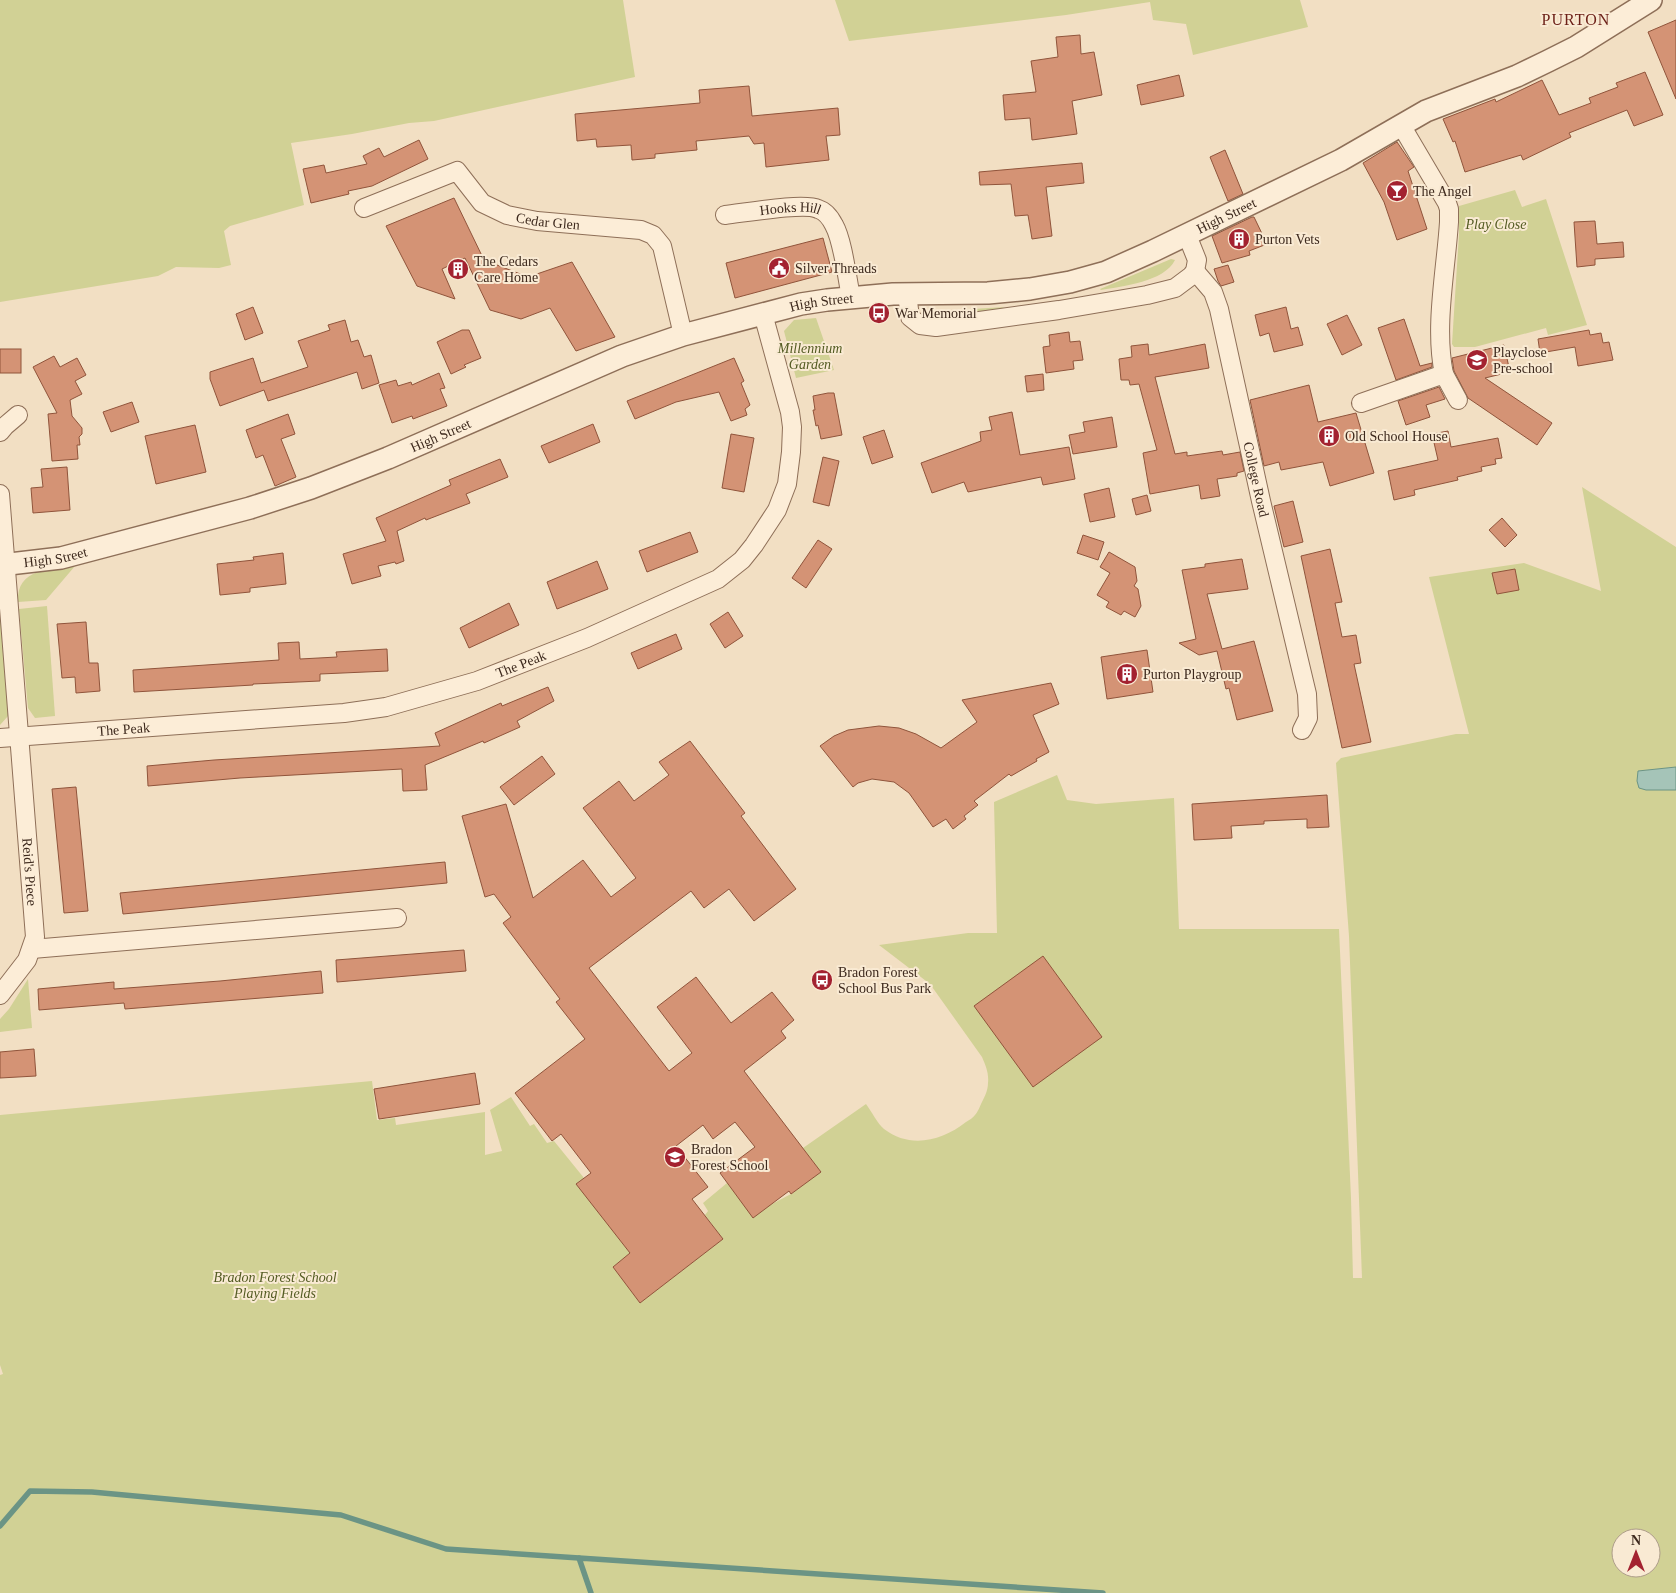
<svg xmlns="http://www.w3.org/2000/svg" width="1676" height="1593" font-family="'Times New Roman',serif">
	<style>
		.green { fill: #d1d195; fill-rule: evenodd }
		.water { fill: #a5c4b8; stroke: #6b9485 }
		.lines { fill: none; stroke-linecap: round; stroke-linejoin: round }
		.stream { stroke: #6b9485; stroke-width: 5.5 }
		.building { fill: #d49375; stroke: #90543b }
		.minor-casing { stroke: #8e6f58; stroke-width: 20 }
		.tertiary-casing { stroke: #8e6f58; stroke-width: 24 }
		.minor { stroke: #fcedd7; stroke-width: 18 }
		.tertiary { stroke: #fcedd7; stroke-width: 21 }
		.labels { text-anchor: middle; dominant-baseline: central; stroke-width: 4; stroke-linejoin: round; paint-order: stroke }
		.poi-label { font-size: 14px; fill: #3d291d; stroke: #f9ead3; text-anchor: start }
		.street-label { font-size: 14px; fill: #3d291d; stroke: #f9ead3 }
		.park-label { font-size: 14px; font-style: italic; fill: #535b22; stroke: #f9ead3 }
		.quarter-label { font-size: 16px; letter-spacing: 1px; fill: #6d2118; stroke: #f9ead3 }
	</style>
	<rect width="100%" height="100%" fill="#f2dfc3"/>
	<g class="green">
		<polygon points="0,0 623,0 635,77 434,121 409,123 352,134 291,143 304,205 230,226 224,231 231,265 219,268 176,267 158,276 0,302"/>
		<polygon points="835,0 1300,0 1308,27 1193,55 1186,24 1153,20 1150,2 1066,15 849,41"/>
		<polygon points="1515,190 1522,207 1546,199 1587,325 1548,335 1546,328 1475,347 1454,347 1452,344 1459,234 1459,206"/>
		<path d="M1171 259 1175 260C1164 282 1123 286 1101 290L1100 289Z"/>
		<path d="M1005 307C988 312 936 326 924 312Z"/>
		<polygon points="816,318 834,370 796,378 784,331 794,320"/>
		<path d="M1582 487 1676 547V767L1639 771 1669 790H1676V1593H0V1375L3 1374 0 1365V1115L372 1081 377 1120 395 1118 396 1125 485 1112V1155L502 1151 490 1110 511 1097 530 1126 534 1124 547 1143 554 1141 584 1178 577 1184 630 1253 613 1267 640 1303 723 1239 705 1215 708 1211 703 1203 727 1183 753 1217 770 1205 791 1194 821 1172 803 1148 866 1104C872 1112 877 1123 884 1129 910 1149 942 1141 966 1122 969 1120 973 1118 975 1115 978 1112 980 1106 982 1102 985 1096 988 1090 988 1083 989 1074 986 1066 982 1057L930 984 879 945 968 933H997L994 802 1057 775 1067 800 1096 804 1174 798 1179 929H1339L1351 1198 1353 1278H1362L1349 936 1336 763 1341 758 1456 734H1469L1429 577 1524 563 1601 591ZM1621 1538H1651V1568H1621Z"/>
		<path d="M75 566 46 600 18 602C16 568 51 569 75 566Z"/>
		<polygon points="47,606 55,716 35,718 28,708 19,609"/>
		<polygon points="0,611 4,611 10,711 8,716 0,725"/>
		<polygon points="28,979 32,1028 0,1032 0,1019 9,1009"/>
	</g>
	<polygon class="water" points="1676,767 1676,790 1646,790 1639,788 1637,781 1638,771"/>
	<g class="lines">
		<g class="stream">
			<polyline points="0,1526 30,1491 92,1492 341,1515 446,1549 579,1558"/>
			<polyline points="591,1593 579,1558 1103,1593"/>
		</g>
	</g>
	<g class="building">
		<polygon points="1676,20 1676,99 1648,32"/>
		<polygon points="1080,35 1081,54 1094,52 1102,95 1072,101 1077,134 1032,140 1030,118 1005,120 1003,95 1036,92 1031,61 1058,57 1056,37"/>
		<polygon points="1645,72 1663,115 1634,126 1627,110 1569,133 1571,137 1523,160 1521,155 1465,172 1455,141 1453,142 1443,119 1495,99 1496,102 1542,80 1559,115 1591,103 1589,98 1618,87 1616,83"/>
		<polygon points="1179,75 1184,96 1141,105 1137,85"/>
		<polygon points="749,86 752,116 838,108 840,135 826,136 829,160 766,167 764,143 754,144 749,136 696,141 697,150 655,154 655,158 632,160 631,145 597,147 596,139 577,141 575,114 700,103 699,90"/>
		<polygon points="419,140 428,159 372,186 348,191 349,194 311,203 303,169 324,165 326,173 367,164 363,156 379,148 384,157"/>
		<polygon points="1397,142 1414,167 1408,171 1427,229 1397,240 1384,202 1363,163"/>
		<polygon points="1225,150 1243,194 1228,201 1210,157"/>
		<polygon points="1082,163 1084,183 1046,187 1052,236 1032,239 1028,215 1015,216 1011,184 980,185 979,172"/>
		<polygon points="454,198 484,260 528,277 572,262 615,337 576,351 550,308 521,319 490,310 465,258 442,269 455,299 417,286 386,226"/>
		<polygon points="1252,217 1254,217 1267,244 1249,251 1250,255 1222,263 1212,236"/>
		<polygon points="1595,221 1597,244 1623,242 1624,257 1595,259 1595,265 1577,267 1574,222"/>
		<polygon points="823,238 832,272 735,298 726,263"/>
		<polygon points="1228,265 1234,282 1221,286 1218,281 1214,269"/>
		<polygon points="253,307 263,333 245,340 236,314"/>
		<polygon points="1286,307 1291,329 1298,327 1303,345 1274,352 1269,333 1260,336 1255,315"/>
		<polygon points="1347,315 1362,345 1342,355 1327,324"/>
		<polygon points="1404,319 1420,366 1432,363 1432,367 1396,380 1378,328"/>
		<polygon points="345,320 351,342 358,340 364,357 371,355 379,383 362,389 357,372 268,401 264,390 220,406 210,379 210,372 253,358 261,383 308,367 298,341 330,330 328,325"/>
		<polygon points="462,330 469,330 481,358 464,365 466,367 451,374 437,342"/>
		<polygon points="1589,330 1590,335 1601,333 1603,343 1609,342 1613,360 1578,366 1575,347 1540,353 1538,339"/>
		<polygon points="1069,332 1070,342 1080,341 1083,360 1073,361 1074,369 1046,373 1043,347 1050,346 1049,335"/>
		<polygon points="1148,344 1149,355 1205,344 1209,368 1155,377 1175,454 1187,452 1187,456 1222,451 1223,455 1240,452 1244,471 1237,473 1237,476 1217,479 1220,496 1201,499 1199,485 1150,494 1143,453 1157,450 1139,384 1130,385 1129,380 1121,380 1119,359 1132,357 1131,346"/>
		<polygon points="1504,345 1510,372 1485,378 1552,423 1537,445 1468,398 1454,371 1452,358"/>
		<rect x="0" y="349" width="21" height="24"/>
		<polygon points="54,356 60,367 77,358 86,375 75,381 82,394 70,400 72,416 82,428 82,434 79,437 80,445 77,445 78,459 52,461 48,414 57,413 33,367"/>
		<polygon points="734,358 744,381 741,383 750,405 745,409 747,415 731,421 719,392 676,402 635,419 627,401"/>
		<polygon points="439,373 445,388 440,389 447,406 413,419 412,416 392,423 379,385 396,380 398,386 411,382 412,385"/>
		<polygon points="1043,374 1044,390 1027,392 1025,376"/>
		<polygon points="1309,385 1318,422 1356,413 1374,473 1330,486 1323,462 1281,470 1279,462 1264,466 1250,400"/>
		<polygon points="1439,387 1445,399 1426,405 1430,417 1406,425 1398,401"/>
		<polygon points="828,393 834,393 842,435 821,439 818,425 816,426 813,410 815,410 813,396"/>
		<polygon points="132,402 139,422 111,432 103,412"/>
		<polygon points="1012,412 1020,455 1069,447 1075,479 1043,485 1041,477 968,492 964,482 932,493 921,463 981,441 980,432 992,430 989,417"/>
		<polygon points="288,414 295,434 281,439 296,477 275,486 263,455 256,458 246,430"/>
		<polygon points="1112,417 1117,447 1073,454 1069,435 1085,432 1083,422"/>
		<polygon points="593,424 600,442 549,463 541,446"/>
		<polygon points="195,425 206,472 156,484 145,436"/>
		<polygon points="884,430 893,457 872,464 863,437"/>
		<polygon points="1448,431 1451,447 1498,438 1502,458 1495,459 1496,464 1481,467 1482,471 1457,477 1458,480 1414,490 1415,495 1394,500 1388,471 1438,460 1432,434"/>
		<polygon points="731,434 754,438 744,492 722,488"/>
		<polygon points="823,457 839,461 829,506 813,502"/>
		<polygon points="500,459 508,477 466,494 470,503 426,520 425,518 397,531 404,561 396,564 395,562 378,566 381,576 352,584 343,554 386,541 376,518 451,485 449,480"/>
		<polygon points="67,467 70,510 33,513 31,488 43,487 41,469"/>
		<polygon points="1109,488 1115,517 1090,522 1084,494"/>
		<polygon points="1147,495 1151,511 1136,515 1132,499"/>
		<polygon points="1293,501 1303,542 1284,547 1274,506"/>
		<polygon points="1502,518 1517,535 1505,547 1489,530"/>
		<polygon points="690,532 698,552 647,572 639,551"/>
		<polygon points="1083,535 1104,542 1098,560 1077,553"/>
		<polygon points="818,540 832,549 806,588 792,578"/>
		<polygon points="1330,549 1342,602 1335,603 1342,637 1356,635 1361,663 1354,664 1371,742 1342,748 1301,556"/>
		<polygon points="1109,552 1135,567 1137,581 1134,586 1138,589 1141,606 1135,617 1124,611 1121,615 1106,607 1109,602 1097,595 1110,573 1100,567"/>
		<polygon points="283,553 286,584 250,588 250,592 220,595 217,564 254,560 253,557"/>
		<polygon points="1242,559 1248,589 1207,594 1222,649 1254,641 1273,711 1237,720 1229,688 1226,689 1217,651 1199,655 1179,643 1196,639 1182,570 1205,567 1205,564"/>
		<polygon points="597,561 608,589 557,609 547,582"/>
		<polygon points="1515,569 1519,590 1497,594 1492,573"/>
		<polygon points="509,603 519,625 469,648 460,628"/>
		<polygon points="728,612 743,636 725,648 710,624"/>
		<polygon points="86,622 89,663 98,663 100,691 76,693 75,677 62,678 57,624"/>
		<polygon points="676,634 682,649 638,669 631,653"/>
		<polygon points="299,642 300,659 337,657 336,652 387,649 388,671 320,674 320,681 253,684 253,685 134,692 133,670 279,660 278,643"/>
		<polygon points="1147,650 1153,692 1107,699 1101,657"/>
		<polygon points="1051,683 1059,704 1033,715 1049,752 1036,759 1037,761 1011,776 1009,774 974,801 978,805 964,816 966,819 953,829 946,819 933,827 909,793 894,782 872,779 858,783 853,787 820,746 834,736 848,730 879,726 899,728 916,734 941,748 977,722 962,700"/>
		<polygon points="548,687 554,701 517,721 520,727 484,743 483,741 425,765 427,790 403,791 402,769 240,778 148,786 147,766 214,760 440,746 435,733 501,703 502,706"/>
		<polygon points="690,741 745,813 741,816 796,889 754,921 729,889 704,908 691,891 589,968 669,1071 692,1053 657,1007 696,977 731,1023 772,992 794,1020 781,1031 786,1038 744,1071 821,1172 791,1194 789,1191 753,1218 720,1173 755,1147 735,1122 713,1139 703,1125 676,1146 708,1187 692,1199 723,1239 640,1303 613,1267 630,1253 576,1184 591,1173 561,1134 552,1141 515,1093 585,1039 556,1002 560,999 503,923 511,917 494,894 485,897 462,816 506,804 533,898 583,860 611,897 636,878 583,808 619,781 634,801 669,775 659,762"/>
		<polygon points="542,756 555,774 514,805 500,787"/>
		<polygon points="76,787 88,911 64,913 52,789"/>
		<polygon points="1327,795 1329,827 1307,828 1307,819 1264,821 1264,824 1231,826 1232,838 1194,840 1192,804"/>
		<polygon points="445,862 447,883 123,914 120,893"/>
		<polygon points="464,950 466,971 337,982 336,960"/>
		<polygon points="1043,956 1102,1037 1033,1087 974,1006"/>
		<polygon points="321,971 323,993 125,1009 124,1003 39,1010 38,989 114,982 114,989 220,981"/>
		<polygon points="34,1049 36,1076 0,1078 0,1052"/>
		<polygon points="475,1073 480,1104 379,1119 374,1089"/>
	</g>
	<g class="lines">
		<g class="minor-casing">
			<g id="minor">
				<path d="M1401 125 1447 203 1449 209V222C1446 270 1434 327 1444 374"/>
				<path id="s1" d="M364 208 457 171 482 203 507 215 537 221 641 230 653 235 662 246 683 335"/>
				<path id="s2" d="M725 215C744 213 804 202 818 209 825 211 831 219 834 225 843 241 847 278 851 297"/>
				<path id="s3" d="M1195 271 1213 292 1219 309 1261 501 1307 694 1308 718 1302 730"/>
				<polyline points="907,294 910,317 920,325 936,327 1059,310 1147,295 1175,288 1191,276 1195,271 1197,260 1187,235"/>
				<polyline points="1361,403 1444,374 1458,400"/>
				<polyline points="0,432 5,426 18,415"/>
				<path id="s4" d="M0 494 35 937 27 960 0 995"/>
				<path id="s5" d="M0 738 344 713 386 707 477 681 587 638 658 606 718 579 742 560 754 545 777 510 787 484 791 452 792 427 790 412 763 314"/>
				<polyline points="32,949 397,918"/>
			</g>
		</g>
		<g class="tertiary-casing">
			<g id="tertiary">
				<path id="s6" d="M0 565 61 558 250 508 311 488 388 458 622 356 683 335 801 304 827 300 893 294 988 293 1030 289 1070 282 1106 272 1153 251 1341 160 1426 111 1517 76 1548 61 1576 47 1651 0"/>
			</g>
		</g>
		<use href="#minor" class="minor"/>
		<use href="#tertiary" class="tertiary"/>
	</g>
	<defs>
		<g id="bar-disc" transform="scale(1.125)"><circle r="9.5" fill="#a32230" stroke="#f9ead3"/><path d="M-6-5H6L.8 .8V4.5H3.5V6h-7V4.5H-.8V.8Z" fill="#fff"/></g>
		<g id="building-disc" transform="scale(1.125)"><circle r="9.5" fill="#a32230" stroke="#f9ead3"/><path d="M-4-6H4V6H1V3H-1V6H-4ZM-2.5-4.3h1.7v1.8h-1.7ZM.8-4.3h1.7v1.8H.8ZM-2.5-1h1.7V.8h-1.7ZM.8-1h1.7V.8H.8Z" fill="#fff"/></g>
		<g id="civic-disc" transform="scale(1.125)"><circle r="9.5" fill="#a32230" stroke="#f9ead3"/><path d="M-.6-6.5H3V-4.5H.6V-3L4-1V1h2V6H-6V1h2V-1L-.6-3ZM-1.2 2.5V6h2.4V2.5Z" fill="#fff"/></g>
		<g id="bus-disc" transform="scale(1.125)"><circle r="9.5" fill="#a32230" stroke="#f9ead3"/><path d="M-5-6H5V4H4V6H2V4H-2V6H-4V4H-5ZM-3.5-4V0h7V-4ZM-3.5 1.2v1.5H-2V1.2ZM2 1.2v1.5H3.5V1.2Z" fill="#fff"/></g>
		<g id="school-disc" transform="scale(1.125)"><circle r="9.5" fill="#a32230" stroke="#f9ead3"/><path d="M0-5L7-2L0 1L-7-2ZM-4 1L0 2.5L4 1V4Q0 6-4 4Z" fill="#fff"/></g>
	</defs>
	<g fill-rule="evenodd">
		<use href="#bar-disc" x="1397" y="191"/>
		<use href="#building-disc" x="1239" y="239"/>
		<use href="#civic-disc" x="779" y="268"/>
		<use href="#building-disc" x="458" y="269"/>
		<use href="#bus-disc" x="879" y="313"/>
		<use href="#school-disc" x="1477" y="360"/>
		<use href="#building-disc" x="1329" y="436"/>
		<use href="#building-disc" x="1127" y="674"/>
		<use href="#bus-disc" x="822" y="980"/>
		<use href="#school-disc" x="675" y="1157"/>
	</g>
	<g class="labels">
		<g class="poi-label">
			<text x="1413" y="191">The Angel</text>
			<text x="1255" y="239">Purton Vets</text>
			<text x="474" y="261">The Cedars<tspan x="474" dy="16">Care Home</tspan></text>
			<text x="795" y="268">Silver Threads</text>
			<text x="895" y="313">War Memorial</text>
			<text x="1493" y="352">Playclose<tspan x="1493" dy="16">Pre-school</tspan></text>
			<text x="1345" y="436">Old School House</text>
			<text x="1143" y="674">Purton Playgroup</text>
			<text x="838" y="972">Bradon Forest<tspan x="838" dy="16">School Bus Park</tspan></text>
			<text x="691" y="1149">Bradon<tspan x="691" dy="16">Forest School</tspan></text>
		</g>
		<g class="street-label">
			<text stroke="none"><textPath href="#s2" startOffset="66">Hooks Hill</textPath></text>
			<text stroke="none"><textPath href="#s6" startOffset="1286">High Street</textPath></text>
			<text stroke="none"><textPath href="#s1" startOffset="210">Cedar Glen</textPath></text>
			<text stroke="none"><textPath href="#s6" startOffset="866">High Street</textPath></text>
			<text stroke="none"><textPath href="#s6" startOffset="461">High Street</textPath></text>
			<text stroke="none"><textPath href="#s3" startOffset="220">College Road</textPath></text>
			<text stroke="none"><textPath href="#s6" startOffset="56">High Street</textPath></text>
			<text stroke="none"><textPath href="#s5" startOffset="529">The Peak</textPath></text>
			<text stroke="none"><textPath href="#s5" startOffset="124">The Peak</textPath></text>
			<text stroke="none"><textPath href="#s4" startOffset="379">Reid's Piece</textPath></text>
		</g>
		<g class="park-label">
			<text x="1496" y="224">Play Close</text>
			<text x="810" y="348">Millennium<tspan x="810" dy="16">Garden</tspan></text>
			<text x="275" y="1277">Bradon Forest School<tspan x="275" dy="16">Playing Fields</tspan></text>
		</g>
		<g class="quarter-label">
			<text x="1576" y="19">PURTON</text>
		</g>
	</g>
	<g transform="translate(1636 1553)"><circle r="24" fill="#f9ead3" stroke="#ae9d8a"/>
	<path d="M0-4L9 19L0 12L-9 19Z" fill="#a32230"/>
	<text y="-8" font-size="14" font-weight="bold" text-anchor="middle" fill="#3d291d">N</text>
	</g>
</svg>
